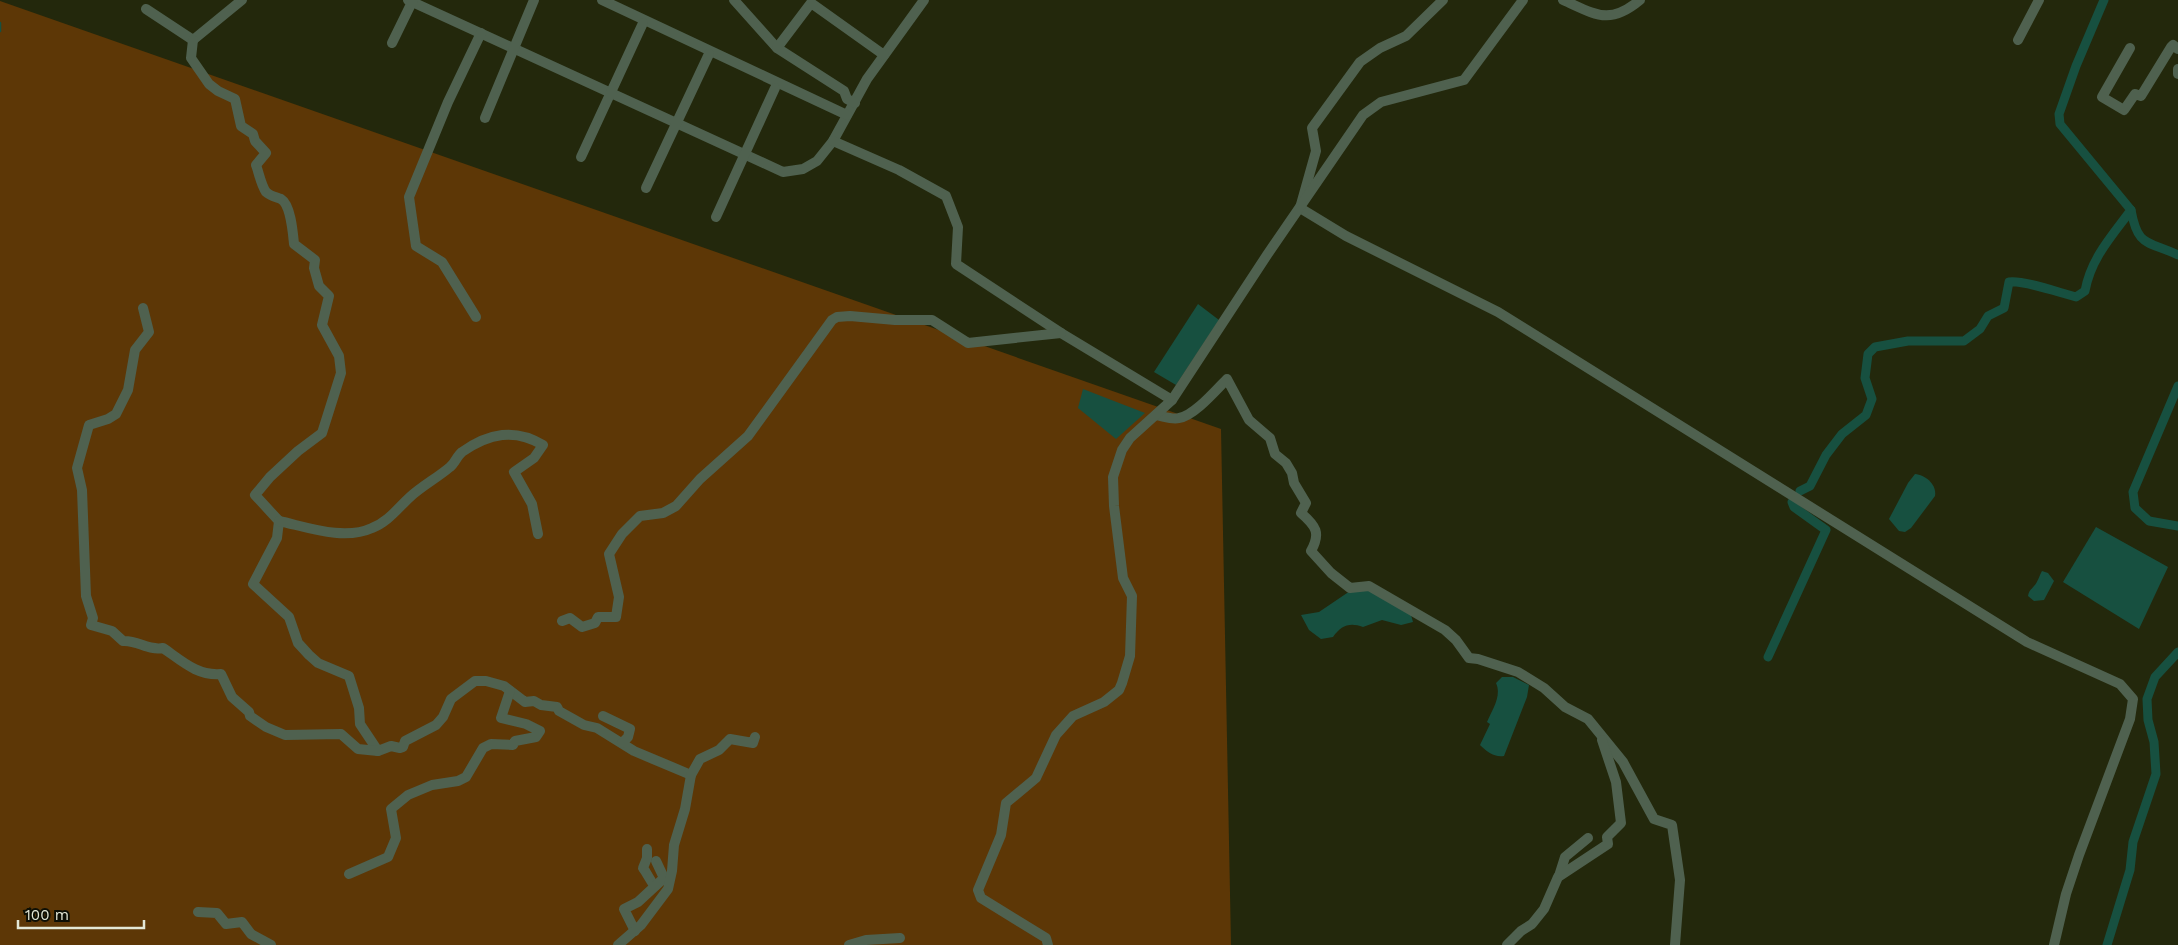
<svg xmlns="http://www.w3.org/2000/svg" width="2178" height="945" font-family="'Work Sans',sans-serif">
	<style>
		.green { fill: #5d3706 }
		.water { fill: #175040 }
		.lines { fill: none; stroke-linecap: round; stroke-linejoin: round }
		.stream { stroke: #175040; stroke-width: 2.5 }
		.canal { stroke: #175040; stroke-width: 9 }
		.street { stroke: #4f614f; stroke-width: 10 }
	</style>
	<rect width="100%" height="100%" fill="#23280c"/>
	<polygon class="green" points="0,1 1221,429 1231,945 0,945"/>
	<g class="water">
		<polygon points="1198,304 1219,320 1176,385 1154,372"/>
		<polygon points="1083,389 1145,413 1116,439 1078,408"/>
		<path d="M1915 474C1926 475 1937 485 1935 496L1911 528 1905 532 1899 531 1889 519 1908 483Z"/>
		<polygon points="2096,527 2168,567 2139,629 2063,582"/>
		<path d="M2042 571 2048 573 2054 581 2044 600 2034 601 2028 596C2029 590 2031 590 2034 586 2038 582 2039 576 2042 571Z"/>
		<path d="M1366 588 1411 615 1413 622 1401 625 1382 620 1363 627C1349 622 1341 626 1333 637L1321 639 1309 630 1301 615 1319 612 1353 589Z"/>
		<path d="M1502 677H1513L1529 685 1527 697 1504 756C1495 758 1486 751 1480 745L1490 724 1487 722C1492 710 1502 696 1496 683Z"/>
	</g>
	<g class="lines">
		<polyline class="stream" points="0,23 0,31"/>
		<g class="canal">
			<path d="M2131 210C2138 248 2147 240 2178 255"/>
			<polyline points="2178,386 2133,492 2135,508 2149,521 2178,526"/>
			<path d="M1800 491 1810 486 1826 455 1842 434 1866 415 1872 399 1865 378 1868 354 1875 347 1908 341H1964L1980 329 1988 316 2004 308 2009 282C2024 280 2060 293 2076 297L2085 291C2091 258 2112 236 2131 210L2060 124 2059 114 2076 66 2104 0"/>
			<polyline points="1768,657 1826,530 1794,507 1792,502"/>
			<polyline points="2107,945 2130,870 2133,842 2156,774 2154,742 2148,720 2147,699 2155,677 2178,652"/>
		</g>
		<g class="street">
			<polyline points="408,0 783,172 803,169 817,161 833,141 867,79 924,0"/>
			<polyline points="602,0 847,115"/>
			<polyline points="734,0 777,48"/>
			<polyline points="1443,0 1406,36 1380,48 1360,62 1312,128 1316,151 1300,208 1346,236 1498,312 2027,642 2120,684 2133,699 2130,719 2079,855 2066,894 2054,945"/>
			<path d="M1563 0C1595 14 1609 26 1640 0"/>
			<polyline points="146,9 193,40 242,0"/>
			<path d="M193 40 191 58 209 84 218 91 235 99 241 126 253 134 255 141 266 153 256 165C259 173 261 185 266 192 270 196 276 197 281 199 291 205 293 234 294 244L315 260 314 268 319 286 329 296 322 325 339 356 341 373 322 433 298 451 270 477 255 495 279 521 277 538 253 584 289 617 298 643 309 655 318 663 349 676 359 708 360 724 378 751 391 746 400 748 403 747 405 741 436 725 443 717 451 699 475 681H486L504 686 525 702 534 701 541 705 557 707 559 711 584 725 597 728 634 751 691 775"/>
			<polyline points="2018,40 2039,0"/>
			<polyline points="392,43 413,0"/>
			<polyline points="2130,48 2102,97 2124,110 2135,94 2141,96 2171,47 2173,45 2178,49"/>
			<polyline points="2178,69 2178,74"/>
			<polyline points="855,103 847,99 844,91 777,48 811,3 884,55"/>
			<polyline points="485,118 534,0"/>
			<polyline points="833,141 899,170 946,196 958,227 956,264 1061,333 1172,400"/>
			<polyline points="581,157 643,23"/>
			<polyline points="646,188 709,54"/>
			<polyline points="716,217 775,88"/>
			<path d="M143 308 149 332 135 350 128 390 116 414 108 419 89 425 77 468 82 490 86 596 93 618 91 625 112 631 123 641C138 640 148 651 163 648 182 661 197 676 221 674L232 697 249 712 250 716 266 727 285 735 341 734 358 749 378 751"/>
			<polyline points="476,317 442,262 416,246 409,197 448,102 481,33"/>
			<path d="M1156 415C1163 416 1172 420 1179 418 1194 416 1216 390 1227 379L1249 420 1270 438 1275 454 1286 463 1292 473 1294 483 1306 503 1301 513C1316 526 1321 533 1311 551L1331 573 1350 588 1369 586 1445 630 1456 640 1469 658 1478 659 1518 672 1544 688 1565 707 1588 719 1623 762 1654 819 1672 825 1680 880 1675 945"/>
			<path d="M279 521C307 527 344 541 372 528 388 522 398 508 410 497 422 486 437 478 450 467 455 463 457 456 462 452 489 433 515 428 543 445L534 458 514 472 532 504 538 534"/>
			<polyline points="562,621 570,618 582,627 595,623 598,617 616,617 619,597 609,554 622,534 640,516 663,513 676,506 700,479 748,436 832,320 837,317 850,316 895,320 932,320 968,343 1061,333"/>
			<polyline points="603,716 630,729 628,737 622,743"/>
			<path d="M647 849V858L643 868C648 874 649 880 655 886"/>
			<polyline points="349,874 388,857 396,838 391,809 408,795 432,785 458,781 466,777 483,748 491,744 513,745 515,741 536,737 540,731 526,724 501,718 510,691"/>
			<polyline points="1559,876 1565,857 1588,838"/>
			<polyline points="198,912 217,913 226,924 242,922 251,934 271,945"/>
			<polyline points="635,931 624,909 638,902 664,878 656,861"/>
			<polyline points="618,945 641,925 668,889 672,871 674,845 685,809 691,775 700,759 719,750 730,739 753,743 755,737"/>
			<polyline points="849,945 866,940 900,938"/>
			<polyline points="1048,945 1046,938 981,898 978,890 1001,835 1006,803 1036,778 1056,735 1073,716 1104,702 1119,690 1122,683 1130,656 1132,596 1123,578 1114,506 1113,477 1122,450 1130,438 1172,400 1267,255 1363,115 1381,102 1464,80 1523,0"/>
			<polyline points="1507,945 1521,931 1532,924 1544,909 1558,877 1608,844 1607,837 1621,823 1616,782 1602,740"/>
		</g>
	</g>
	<path d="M18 920v8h126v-8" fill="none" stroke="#e4e8d7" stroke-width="2.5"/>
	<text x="25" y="920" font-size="15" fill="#e4e8d7" stroke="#0d0f05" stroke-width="4" paint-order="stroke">100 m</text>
</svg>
